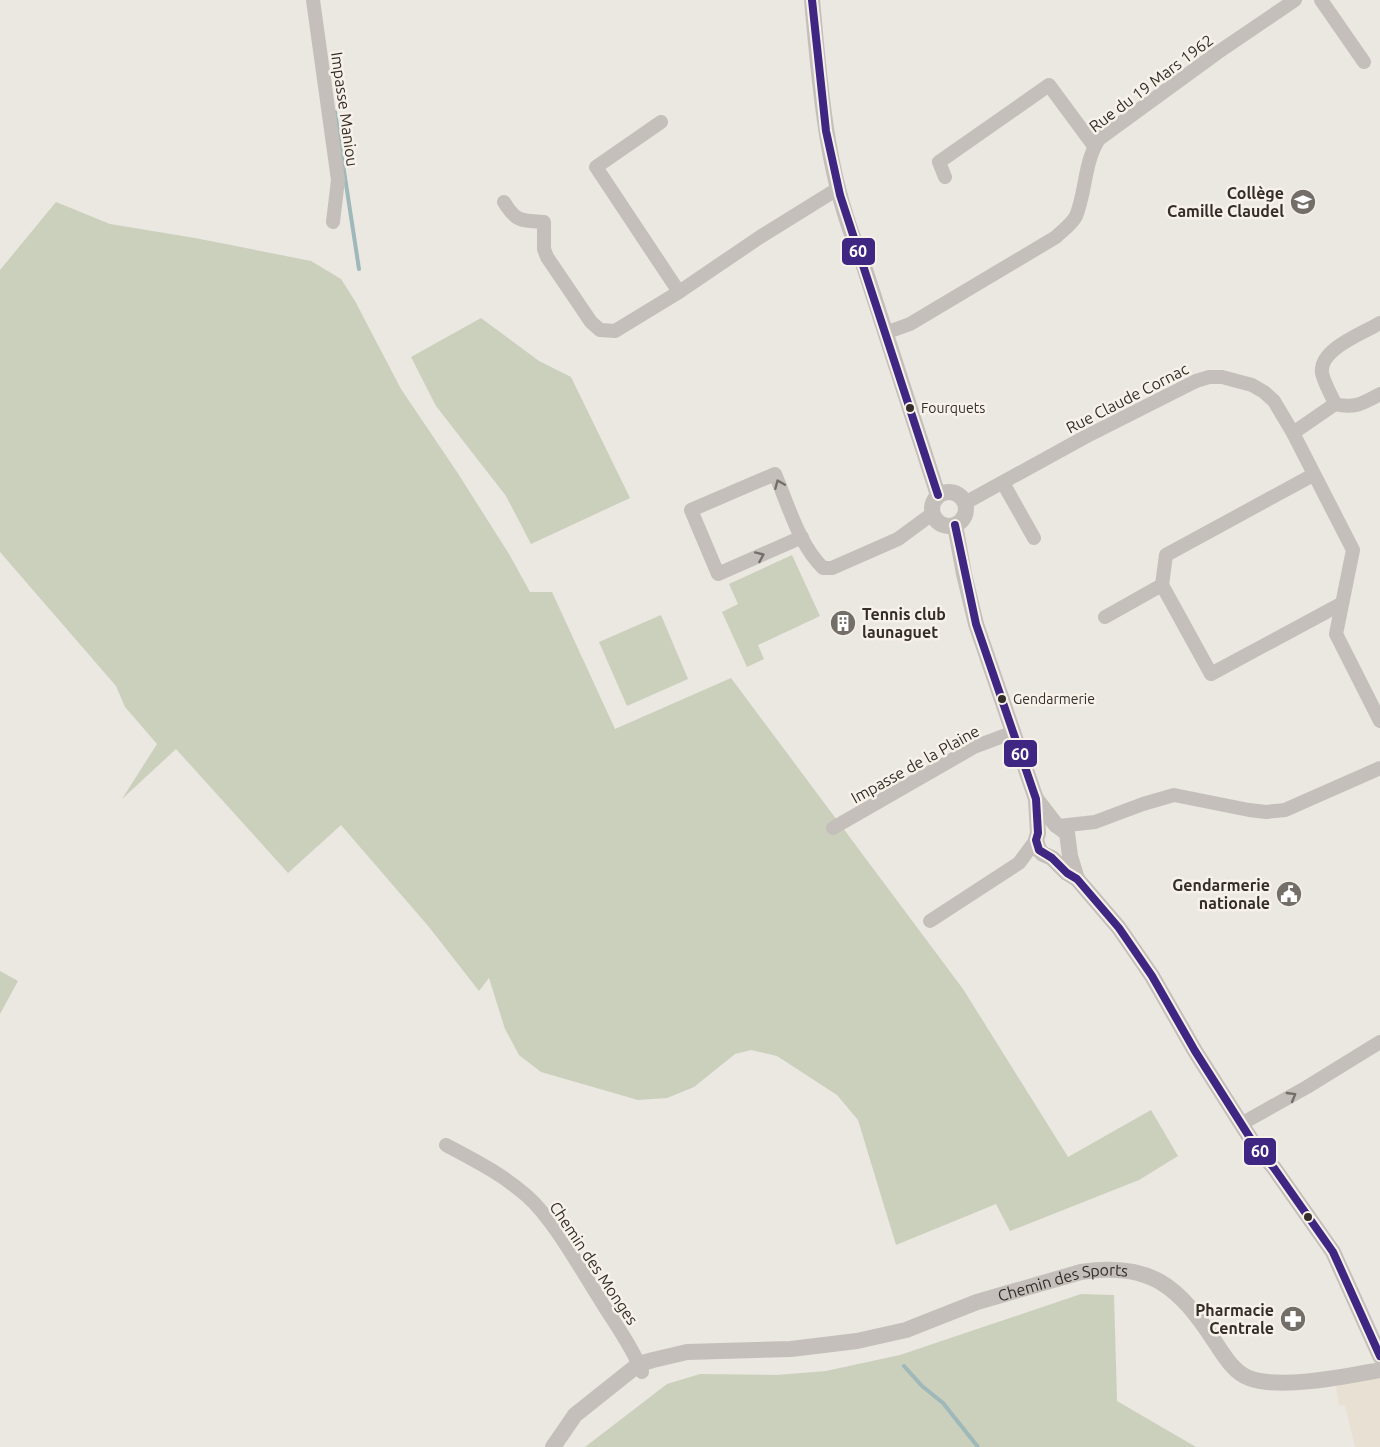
<svg xmlns="http://www.w3.org/2000/svg" width="1380" height="1447" font-family="Ubuntu,sans-serif">
	<style>
		.green { fill: #cbd0bc }
		.plaza { fill: #e8e0d2 }
		.lines { fill: none; stroke-linecap: round; stroke-linejoin: round }
		.stream { stroke: #9fb8ba; stroke-width: 4 }
		.minor { stroke: #c4bfba; stroke-width: 14 }
		.tertiary { stroke: #c4bfba; stroke-width: 16 }
		.bus-1-casing { stroke: #f7f2e9; stroke-width: 12 }
		.bus-1 { stroke: #3f2682; stroke-width: 8 }
		.oneway { stroke: #756f6a }
		.bus-dot { fill: #342d29; stroke: #f7f2e9; stroke-width: 2 }
		.labels { text-anchor: middle; dominant-baseline: central; stroke-width: 5; stroke-linejoin: round; paint-order: stroke }
		.bus-label { font-size: 14px; fill: #342d29; stroke: #f7f2e9; text-anchor: start }
		.street-label { font-size: 16px; fill: #342d29; stroke: #f7f2e9 }
		.poi-label { font-size: 16px; font-weight: bold; fill: #342d29; stroke: #f7f2e9; text-anchor: end }
		.line-badge { stroke: #f7f2e9; stroke-width: 2 }
		.badge-label { font-size: 16px; text-anchor: middle; font-weight: bold; fill: #fff }
	</style>
	<rect width="100%" height="100%" fill="#ebe7e1"/>
	<g class="green">
		<polygon points="56,202 110,224 195,238 311,261 341,279 355,301 401,389 457,472 509,554 530,592 552,592 615,729 731,678 963,989 1068,1157 1151,1110 1178,1156 1139,1180 1010,1231 996,1204 896,1245 858,1120 837,1095 777,1056 751,1050 735,1054 694,1087 667,1098 638,1100 541,1072 519,1055 505,1029 489,978 479,991 429,927 341,825 288,873 176,749 122,799 157,744 125,707 116,686 0,552 0,270"/>
		<polygon points="481,318 539,361 571,377 630,498 531,544 506,496 436,406 411,357"/>
		<polygon points="792,555 820,616 758,645 764,659 747,667 722,612 738,604 729,584"/>
		<polygon points="661,615 688,679 627,706 599,642"/>
		<polygon points="0,971 18,981 0,1014"/>
		<polygon points="1081,1294 1114,1295 1117,1401 1196,1447 585,1447 667,1384 700,1374 777,1375 826,1371 900,1355"/>
	</g>
	<polygon class="plaza" points="1374,1379 1380,1379 1380,1447 1355,1447 1345,1405 1339,1406 1336,1386"/>
	<g class="lines">
		<g class="stream">
			<polyline points="335,112 359,269"/>
			<polyline points="904,1366 922,1386 943,1403 978,1447"/>
		</g>
		<g class="minor">
			<polyline points="313,0 338,180 333,222"/>
			<polyline points="1321,0 1364,62"/>
			<polyline points="661,122 596,167 679,292 760,237 839,188"/>
			<polyline points="945,177 939,162 1049,85 1094,146"/>
			<path d="M504 202C516 222 522 221 544 222V249L547 257 591 322 600 330 615 331 679 292"/>
			<path d="M885 333 910 324 1056 237C1062 231 1072 224 1076 216 1086 192 1084 162 1099 139L1217 53 1295 0"/>
			<path d="M1335 404C1331 394 1324 383 1322 373 1319 349 1362 334 1380 323"/>
			<path d="M1335 404C1354 409 1364 403 1380 394"/>
			<polyline points="1293,433 1335,404"/>
			<polyline points="1313,475 1166,555 1162,585 1211,674 1341,604"/>
			<polyline points="1003,483 1034,538"/>
			<polyline points="965,503 1085,437 1196,381 1209,377 1222,377 1252,385 1264,392 1274,401 1293,433 1353,550 1336,634 1380,721"/>
			<path d="M802 537 718 574 691 510 775 474C788 504 799 545 823 568H832L898 539 932 514"/>
			<polyline points="1105,617 1162,585"/>
			<polyline points="1059,826 1095,822 1143,804 1174,795 1249,810 1266,812 1285,810 1380,768"/>
			<polyline points="833,828 974,747 1014,732"/>
			<polyline points="930,921 1019,863 1036,840"/>
			<polyline points="1241,1124 1307,1087 1380,1042"/>
			<path d="M446 1145C476 1161 502 1174 527 1196 554 1220 581 1270 601 1301 615 1324 632 1346 642 1372"/>
		</g>
		<g class="tertiary">
			<path d="M812 0C820 86 826 177 861 257L938 495"/>
			<circle cx="949" cy="509" r="17"/>
			<polyline points="955,525 964,574 976,624 1036,799 1038,833 1036,840 1039,850 1043,854 1052,858 1067,873 1077,879 1119,928 1152,976 1195,1051 1254,1144 1274,1168 1333,1252 1380,1356"/>
			<polyline points="1036,799 1056,825 1067,833 1070,856 1077,879"/>
			<path id="s1" d="M553 1447 575 1415 639 1364 653 1360 687 1352 791 1349 857 1341 906 1330 977 1302 1081 1272C1151 1261 1179 1287 1215 1342 1224 1355 1233 1372 1249 1378 1280 1390 1347 1376 1380 1370"/>
		</g>
		<g class="bus-1-casing">
			<g id="bus-1">
				<polyline points="812,0 826,131 840,195 938,495"/>
				<polyline points="955,525 976,624 1036,799 1038,833 1036,840 1039,850 1052,858 1067,873 1077,879 1119,928 1152,976 1195,1051 1254,1144 1274,1168 1333,1252 1380,1356"/>
			</g>
		</g>
		<use href="#bus-1" class="bus-1"/>
	</g>
	<defs><path id="oneway-chevron" d="M-2-3.5L2.5 0L-2 3.5" fill="none" stroke-width="1.6" stroke-linecap="round" stroke-linejoin="round" transform="scale(1.5)"/></defs>
	<g class="oneway">
		<use href="#oneway-chevron" transform="translate(779 484) rotate(-113)"/>
		<use href="#oneway-chevron" transform="translate(760 556) rotate(-24)"/>
		<use href="#oneway-chevron" transform="translate(1292 1096) rotate(-30)"/>
	</g>
	<defs>
		<g id="school-disc" transform="scale(1.35)"><circle r="9.5" fill="#746e69" stroke="#f7f2e9"/><path d="M0-5L7-2L0 1L-7-2ZM-4 1L0 2.5L4 1V4Q0 6-4 4Z" fill="#fff"/></g>
		<g id="building-disc" transform="scale(1.35)"><circle r="9.5" fill="#746e69" stroke="#f7f2e9"/><path d="M-4-6H4V6H1V3H-1V6H-4ZM-2.5-4.3h1.7v1.8h-1.7ZM.8-4.3h1.7v1.8H.8ZM-2.5-1h1.7V.8h-1.7ZM.8-1h1.7V.8H.8Z" fill="#fff"/></g>
		<g id="civic-disc" transform="scale(1.35)"><circle r="9.5" fill="#746e69" stroke="#f7f2e9"/><path d="M-.6-6.5H3V-4.5H.6V-3L4-1V1h2V6H-6V1h2V-1L-.6-3ZM-1.2 2.5V6h2.4V2.5Z" fill="#fff"/></g>
		<g id="pharmacy-disc" transform="scale(1.35)"><circle r="9.5" fill="#746e69" stroke="#f7f2e9"/><path d="M-2-6h4v4h4v4h-4v4h-4v-4h-4v-4h4Z" fill="#fff"/></g>
	</defs>
	<g fill-rule="evenodd">
		<use href="#school-disc" x="1303" y="202"/>
		<use href="#building-disc" x="843" y="623"/>
		<use href="#civic-disc" x="1289" y="894"/>
		<use href="#pharmacy-disc" x="1293" y="1319"/>
	</g>
	<g class="bus-dot">
		<circle cx="910" cy="408" r="5"/>
		<circle cx="1002" cy="699" r="5"/>
		<circle cx="1308" cy="1217" r="5"/>
	</g>
	<g class="labels">
		<g class="bus-label">
			<text x="921" y="408">Fourquets</text>
			<text x="1013" y="699">Gendarmerie</text>
		</g>
		<g class="street-label">
			<text transform="translate(1151 83) rotate(-37)">Rue du 19 Mars 1962</text>
			<text transform="translate(345 109) rotate(82)">Impasse Maniou</text>
			<text transform="translate(1127 398) rotate(-27)">Rue Claude Cornac</text>
			<text transform="translate(915 764) rotate(-29)">Impasse de la Plaine</text>
			<text transform="translate(594 1263) rotate(56)">Chemin des Monges</text>
			<text stroke="none"><textPath href="#s1" startOffset="556">Chemin des Sports</textPath></text>
		</g>
		<g class="poi-label">
			<text x="1284" y="193">Collège<tspan x="1284" dy="18">Camille Claudel</tspan></text>
			<text x="862" y="614" text-anchor="start">Tennis club<tspan x="862" dy="18">launaguet</tspan></text>
			<text x="1270" y="885">Gendarmerie<tspan x="1270" dy="18">nationale</tspan></text>
			<text x="1274" y="1310">Pharmacie<tspan x="1274" dy="18">Centrale</tspan></text>
		</g>
	</g>
	<g class="line-badge">
		<rect x="841" y="237" width="35" height="29" rx="6" fill="#3f2682"/>
		<rect x="1003" y="739" width="35" height="29" rx="6" fill="#3f2682"/>
		<rect x="1243" y="1137" width="34" height="29" rx="6" fill="#3f2682"/>
	</g>
	<g class="badge-label">
		<text x="858" y="257">60</text>
		<text x="1020" y="760">60</text>
		<text x="1260" y="1157">60</text>
	</g>
</svg>
